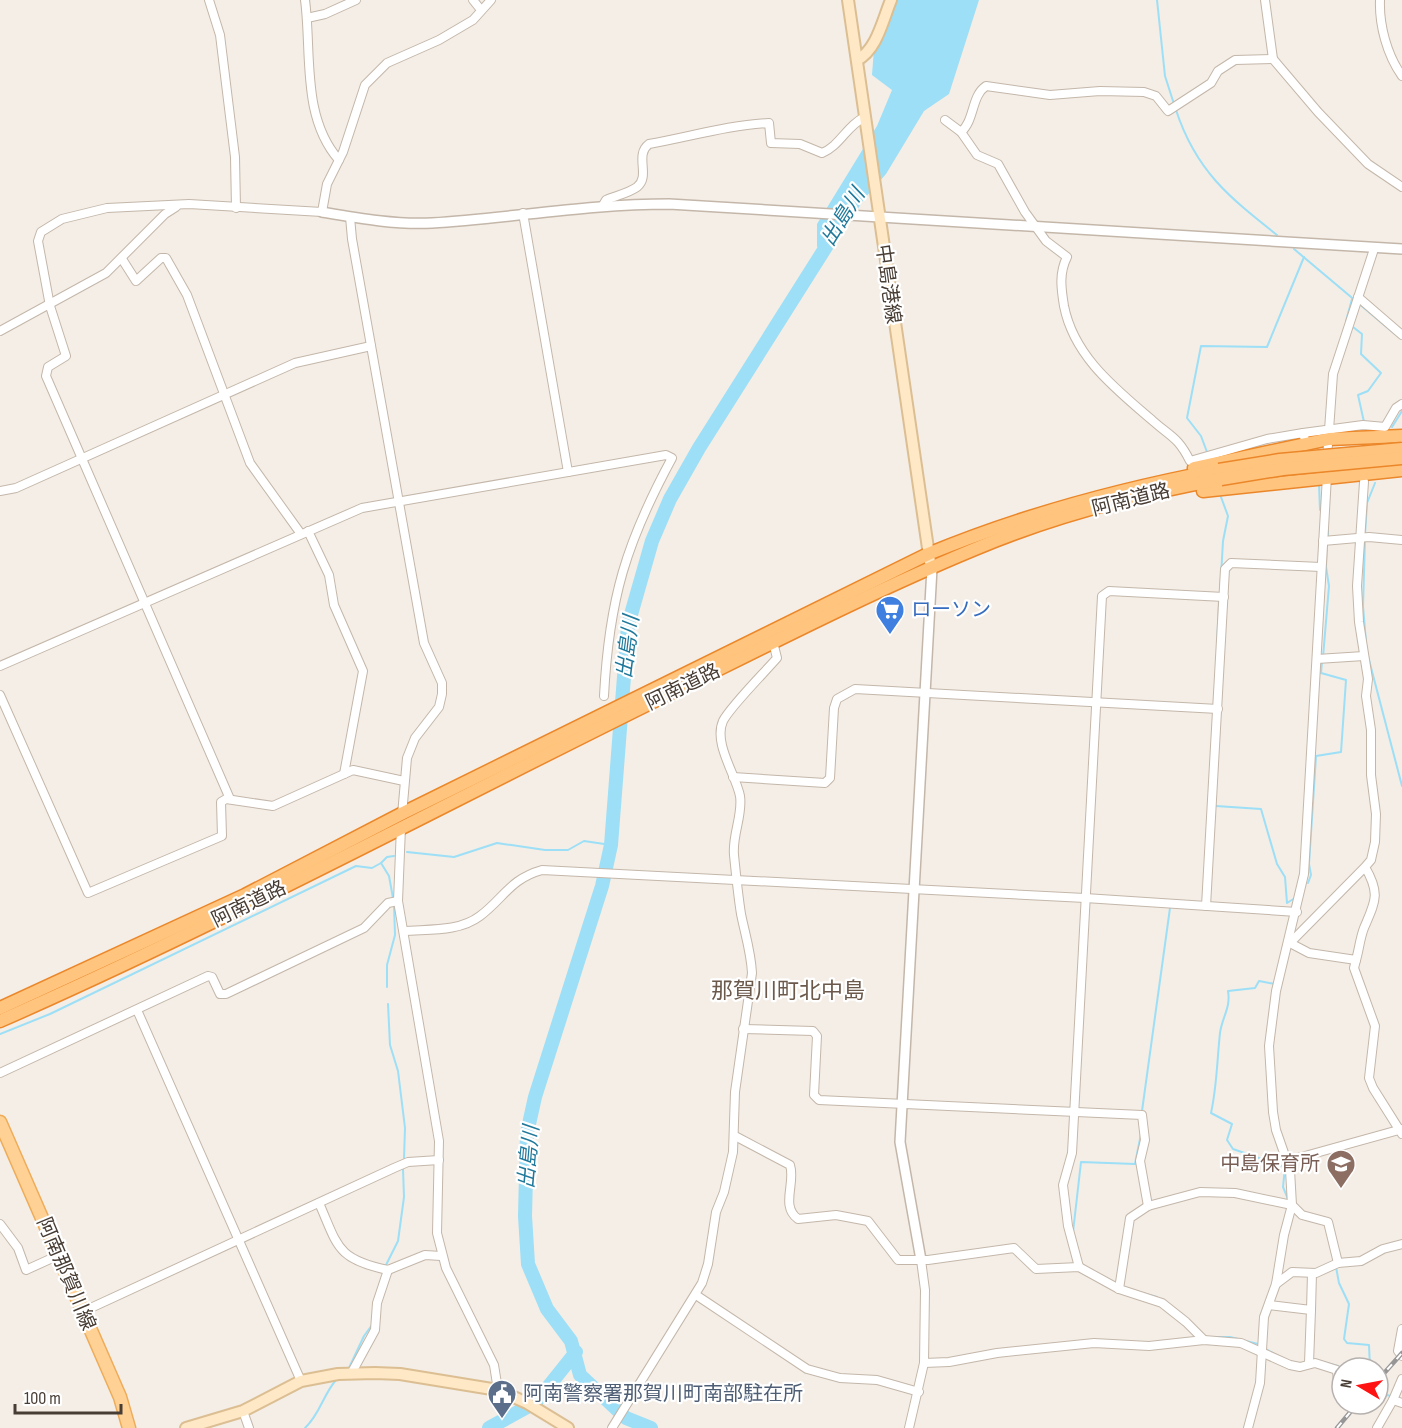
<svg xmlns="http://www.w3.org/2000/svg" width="1402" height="1428" font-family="'Sofia Sans Condensed','Noto Sans JP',sans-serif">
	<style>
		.water { fill: #9ddff6 }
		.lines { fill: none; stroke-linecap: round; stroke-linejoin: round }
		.stream { stroke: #9ddff6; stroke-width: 2 }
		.river { stroke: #9ddff6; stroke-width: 14 }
		.minor-casing { stroke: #c4b7aa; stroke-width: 10 }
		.tertiary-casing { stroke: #c4b7aa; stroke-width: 12 }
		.secondary-casing { stroke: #dcbe93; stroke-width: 14 }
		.primary-casing { stroke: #eeac5a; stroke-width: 15 }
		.trunk-casing { stroke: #eb872a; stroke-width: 15 }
		.minor { stroke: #fff; stroke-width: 8 }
		.tertiary { stroke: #fff; stroke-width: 9 }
		.secondary { stroke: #ffe8c5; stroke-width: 10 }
		.primary { stroke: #ffd194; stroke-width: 12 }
		.trunk { stroke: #ffc47d; stroke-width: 12 }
		.rail-casing { stroke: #969696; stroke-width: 4.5 }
		.rail { stroke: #fff; stroke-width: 2; stroke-dasharray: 7; stroke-linecap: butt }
		.trunk-bridge-casing { stroke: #eb872a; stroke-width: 15; stroke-linecap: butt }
		.trunk-bridge { stroke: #ffc47d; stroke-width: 12 }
		.labels { text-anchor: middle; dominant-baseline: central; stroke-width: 4.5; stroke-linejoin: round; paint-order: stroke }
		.street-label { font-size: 20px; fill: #483d34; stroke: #fff }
		.shop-label { font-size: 20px; fill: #366cbe; stroke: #fff; text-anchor: start }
		.education-label { font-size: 20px; fill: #785e54; stroke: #fff; text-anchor: end }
		.service-label { font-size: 20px; fill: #4e5e75; stroke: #fff; text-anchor: start }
		.water-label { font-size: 21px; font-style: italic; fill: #20799b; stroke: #fff }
		.quarter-label { font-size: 22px; fill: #6b594b; stroke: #fff }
	</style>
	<rect width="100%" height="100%" fill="#f4eee6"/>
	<polygon class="water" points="897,0 979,0 949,94 924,111 886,174 864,199 836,243 817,247 817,224 877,126 892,90 872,75 874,49"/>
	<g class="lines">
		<g class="stream">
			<polyline points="1157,0 1165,76 1174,104"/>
			<path d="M1176 110C1196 171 1229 197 1277 235"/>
			<polyline points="1294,249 1395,334"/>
			<polyline points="1346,321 1352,299"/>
			<polyline points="1353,327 1362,334 1361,354 1381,373 1368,391 1358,395 1364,422"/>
			<polyline points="1392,427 1402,411"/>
			<polyline points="1207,452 1201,436 1187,418 1201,346 1267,347 1304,257"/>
			<polyline points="1319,483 1320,510"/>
			<polyline points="1365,534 1367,503 1375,483"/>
			<polyline points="1328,537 1328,513"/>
			<polyline points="1365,539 1363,606 1366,642"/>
			<polyline points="1220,594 1223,541 1228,516 1221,497"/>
			<polyline points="1217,648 1219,600"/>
			<polyline points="1368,656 1402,786"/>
			<polyline points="1323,657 1329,586 1326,567 1327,543"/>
			<polyline points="1216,806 1261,809 1277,864 1285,877 1287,903 1295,898"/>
			<polyline points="407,852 454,857 497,843 545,850 568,850 584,841 611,845"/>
			<polyline points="1308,883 1311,875 1309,864 1316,756 1341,752 1346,680 1321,673 1322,662"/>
			<polyline points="393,898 389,876 381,863 387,857 394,856"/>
			<path d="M1275 984 1259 981 1255 988 1228 991C1231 1008 1222 1017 1220 1033 1217 1060 1217 1086 1211 1113L1232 1124 1227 1140 1233 1149 1285 1167 1283 1187 1288 1199"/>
			<polyline points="387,987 387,965 395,935 394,905"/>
			<polyline points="388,1004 390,1045 398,1071 405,1128 404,1158"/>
			<polyline points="0,1034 50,1014 356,866 372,868 381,863"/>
			<polyline points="1142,1111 1170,908"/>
			<polyline points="1073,1232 1081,1162 1135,1164 1141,1134"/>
			<polyline points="385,1267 398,1241 404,1197 403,1169"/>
			<polyline points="1336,1267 1339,1283 1349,1304 1344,1339 1347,1343 1369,1345 1370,1368"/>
			<polyline points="1142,1293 1157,1297"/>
			<polyline points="1208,1337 1230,1337 1258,1344"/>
			<polyline points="1266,1349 1276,1355"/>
			<polyline points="1312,1359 1338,1366"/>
			<polyline points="348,1370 364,1336 372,1325"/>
			<polyline points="1378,1393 1391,1396"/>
			<path d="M305 1428C320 1414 323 1395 336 1380"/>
		</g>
		<g class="river">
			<polyline points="489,1428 536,1402 576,1352"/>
			<polyline points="651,1428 626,1418 580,1375 571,1341 547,1309 528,1264 525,1216 527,1133 535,1097 602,886 611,845 628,625 652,541 670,499 699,448 836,231"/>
		</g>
		<g class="minor-casing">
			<g id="minor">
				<polyline points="209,0 220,35 235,157 236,208"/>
				<path d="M305 0C312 52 301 117 339 160"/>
				<polyline points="473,0 481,10"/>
				<polyline points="1265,0 1273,59 1318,112 1368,164 1402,187"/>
				<path d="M1380 0C1379 25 1387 55 1402 76"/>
				<polyline points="307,18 325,14 356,0"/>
				<path d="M945 120 961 132 977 155 998 164 1025 212 1046 241 1067 257C1059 273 1061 288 1064 306 1074 357 1116 389 1153 421 1171 437 1178 437 1190 461L1267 439 1303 433 1306 443"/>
				<path d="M961 132C975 120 971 96 986 86L1050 95 1100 91 1144 92 1156 96 1168 111 1211 83 1218 71 1235 60 1273 59"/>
				<path d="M603 205 606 200C615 196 629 193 637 187 651 176 634 155 649 144 689 137 728 125 769 123L771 143 800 144 822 153C840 146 847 125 865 117"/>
				<polyline points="523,213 568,472"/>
				<polyline points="350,217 352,239 424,643 442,683 442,694 439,707 415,738 407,758 402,815"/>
				<polyline points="122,259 136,281 161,258 166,258 187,295 250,463 301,534"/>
				<polyline points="1358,297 1402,335"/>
				<polyline points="0,331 106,273 165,214 176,207"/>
				<polyline points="1303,433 1363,425 1385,427 1396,408 1402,404"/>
				<polyline points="1327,458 1333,374 1374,249"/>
				<path d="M1364 482 1357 586 1359 622 1368 679 1366 696 1371 730V775L1376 814 1375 842 1371 860 1365 867 1290 943 1309 953 1356 960C1359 950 1360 938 1364 928 1375 902 1381 894 1365 867"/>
				<polyline points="0,491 16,488 295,363 371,346"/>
				<polyline points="308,531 329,575 334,605 363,671 344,774"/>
				<polyline points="1323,541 1369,537 1402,540"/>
				<polyline points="1317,659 1364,656"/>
				<path d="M0 666 362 508 666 455 672 458C626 543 609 599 604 696"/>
				<polyline points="0,695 88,893 222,836 221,802 226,799 273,806 353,770 404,781"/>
				<polyline points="733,777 825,783 830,778 834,708 837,699 855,689 1218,709"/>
				<polyline points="230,799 46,376 48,367 66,356 50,306 38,241 41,232 62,219 107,208 189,204 322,212 327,184 343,152 365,85 387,63 439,40 473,20 491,0"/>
				<polyline points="401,827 398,901 439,1141 437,1233 446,1268 494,1365 498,1390"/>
				<polyline points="1206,906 1225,569 1231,563 1321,567"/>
				<path d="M404 931C429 929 459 932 480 916 504 898 510 879 542 870L1085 898 1297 912"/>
				<polyline points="1356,960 1354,968 1375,1026 1369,1078 1373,1088 1402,1134"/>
				<polyline points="137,1010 301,1381"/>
				<polyline points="743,1029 813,1031 817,1036 814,1095 819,1100 1142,1115 1145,1140 1140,1161 1148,1206"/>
				<polyline points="0,1073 208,976 212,977 220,994 226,994 364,928 388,903 398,901"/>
				<path d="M735 1136 790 1165C796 1183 780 1206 798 1219L836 1215 868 1221 898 1260H928L1014 1248 1036 1269 1079 1267 1119 1289 1162 1303 1186 1322 1204 1340"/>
				<polyline points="1287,1161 1402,1129"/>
				<path d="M319 1203C338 1246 336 1259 388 1270L425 1255 441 1256"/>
				<polyline points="0,1224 18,1248 26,1270 59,1255"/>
				<polyline points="1079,1267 1068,1226 1063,1185 1072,1153 1102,596 1109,591 1224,597"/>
				<polyline points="1276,1284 1292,1272 1316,1273 1338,1263 1361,1261 1383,1249 1402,1244"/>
				<polyline points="1119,1289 1130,1218 1148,1206 1200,1192 1235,1193 1292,1205 1302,1215 1328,1222 1338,1263"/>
				<polyline points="696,1295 807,1369 840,1378 877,1380 919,1392"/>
				<polyline points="1269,1305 1311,1310 1312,1273"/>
				<polyline points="82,1312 394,1168 408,1162 439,1160"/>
				<polyline points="1402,1329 1398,1351 1402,1356"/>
				<polyline points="924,1363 949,1362 997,1353 1094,1343 1149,1346 1204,1340 1241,1343 1290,1365 1300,1367 1315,1363 1337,1370 1338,1384 1342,1386"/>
				<polyline points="1309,1363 1311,1310"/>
				<polyline points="351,1374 375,1330 377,1303 388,1270"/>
				<polyline points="1402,1379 1393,1400 1402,1403"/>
				<polyline points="243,1411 249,1428"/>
				<path d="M612 1428 702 1283 708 1264 716 1212 724 1192 733 1152 735 1092 752 973C751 952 745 934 741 914 738 895 736 875 734 855 732 835 743 815 740 796 736 775 713 743 723 721 730 707 764 673 777 658L773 642"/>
				<polyline points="909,1428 924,1363 925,1290 921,1260"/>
				<polyline points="1248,1428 1260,1383 1264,1317 1276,1284 1284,1235 1292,1205 1290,1170 1276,1130 1273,1112 1269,1046 1276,991 1304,874 1327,476"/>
				<polyline points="1377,1428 1393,1400"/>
			</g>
		</g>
		<g class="tertiary-casing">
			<g id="tertiary">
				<path d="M322 212C357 218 396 225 432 223 511 218 589 204 669 204L1402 249"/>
				<polyline points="921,1260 900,1142 932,568"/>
			</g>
		</g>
		<g class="secondary-casing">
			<g id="secondary">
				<polyline points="848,0 930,562"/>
				<path d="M857 60C877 50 883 19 891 0"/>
				<polyline points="186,1428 243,1411 301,1381 338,1374 375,1373 400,1374 498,1390 527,1403 568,1428"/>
			</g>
		</g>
		<g class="primary-casing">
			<polyline id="primary" points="0,1122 120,1397 129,1428"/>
		</g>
		<g class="trunk-casing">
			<g id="trunk">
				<polyline points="1194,468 1329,439 1402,436"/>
				<polyline points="1203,491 1402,470"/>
				<path d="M0 1008 245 895 403 813 928 554C1022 515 1119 489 1219 470"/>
				<path d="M0 1021C232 919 456 798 683 687 780 639 876 590 975 549 1053 516 1139 494 1221 479"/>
			</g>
		</g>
		<use href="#minor" class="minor"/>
		<use href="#tertiary" class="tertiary"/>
		<use href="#secondary" class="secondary"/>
		<use href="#primary" class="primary"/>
		<use href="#trunk" class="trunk"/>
		<g class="rail-casing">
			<g id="rail">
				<polyline points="1378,1380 1402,1353"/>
				<polyline points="1337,1428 1357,1404"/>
			</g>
		</g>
		<use href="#rail" class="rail"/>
		<g class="trunk-bridge-casing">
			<g id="trunk-bridge">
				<polyline points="1219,470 1280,460 1402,449"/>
				<polyline points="1221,479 1283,469 1402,458"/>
			</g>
		</g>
		<use href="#trunk-bridge" class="trunk-bridge"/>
	</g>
	<defs>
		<g id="supermarket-pin" transform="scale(1.5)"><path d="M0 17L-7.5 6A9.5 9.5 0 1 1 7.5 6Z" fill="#3f7fe0" stroke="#fff"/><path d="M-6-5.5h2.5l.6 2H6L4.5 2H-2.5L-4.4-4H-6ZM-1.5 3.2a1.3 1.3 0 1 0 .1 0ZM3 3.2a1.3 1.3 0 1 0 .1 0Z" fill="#fff"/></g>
		<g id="school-pin" transform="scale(1.5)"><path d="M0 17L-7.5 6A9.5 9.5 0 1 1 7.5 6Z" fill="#8d6e63" stroke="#fff"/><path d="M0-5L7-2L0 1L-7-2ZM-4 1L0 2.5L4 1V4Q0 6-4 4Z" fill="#fff"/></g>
		<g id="civic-pin" transform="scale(1.5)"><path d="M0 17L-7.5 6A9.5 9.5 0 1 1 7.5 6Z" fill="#5c6f8a" stroke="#fff"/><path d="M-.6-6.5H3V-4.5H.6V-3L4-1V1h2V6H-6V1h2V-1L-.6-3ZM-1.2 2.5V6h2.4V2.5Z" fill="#fff"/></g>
	</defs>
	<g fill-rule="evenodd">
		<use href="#supermarket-pin" x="890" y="610"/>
		<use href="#school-pin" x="1341" y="1164"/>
		<use href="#civic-pin" x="502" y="1394"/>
	</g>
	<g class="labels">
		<g class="street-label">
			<text transform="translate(888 284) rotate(82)">中島港線</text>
			<text transform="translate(1131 500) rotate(-14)">阿南道路</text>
			<text transform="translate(683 687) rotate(-26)">阿南道路</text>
			<text transform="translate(249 904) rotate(-26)">阿南道路</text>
			<text transform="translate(66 1274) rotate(67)">阿南那賀川線</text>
		</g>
		<g class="shop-label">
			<text x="911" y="610">ローソン</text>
		</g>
		<g class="education-label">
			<text x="1320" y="1164">中島保育所</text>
		</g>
		<g class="service-label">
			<text x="523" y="1394">阿南警察署那賀川町南部駐在所</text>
		</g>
		<g class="water-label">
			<text transform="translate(843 217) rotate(-58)">出島川</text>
			<text transform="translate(628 647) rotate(-83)">出島川</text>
			<text transform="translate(529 1157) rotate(-85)">出島川</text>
		</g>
		<g class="quarter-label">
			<text x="788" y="991">那賀川町北中島</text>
		</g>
	</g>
	<g transform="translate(1360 1386) rotate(280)"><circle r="28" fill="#ffffff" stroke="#b6b1ae" stroke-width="1.5"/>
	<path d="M0-4.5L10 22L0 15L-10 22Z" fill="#ff1312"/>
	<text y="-9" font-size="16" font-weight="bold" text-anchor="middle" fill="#483d34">N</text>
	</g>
	<path d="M15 1404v9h106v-9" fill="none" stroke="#483d34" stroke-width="3"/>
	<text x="24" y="1404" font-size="18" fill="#483d34" stroke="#ffffff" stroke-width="4.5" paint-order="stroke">100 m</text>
</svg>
